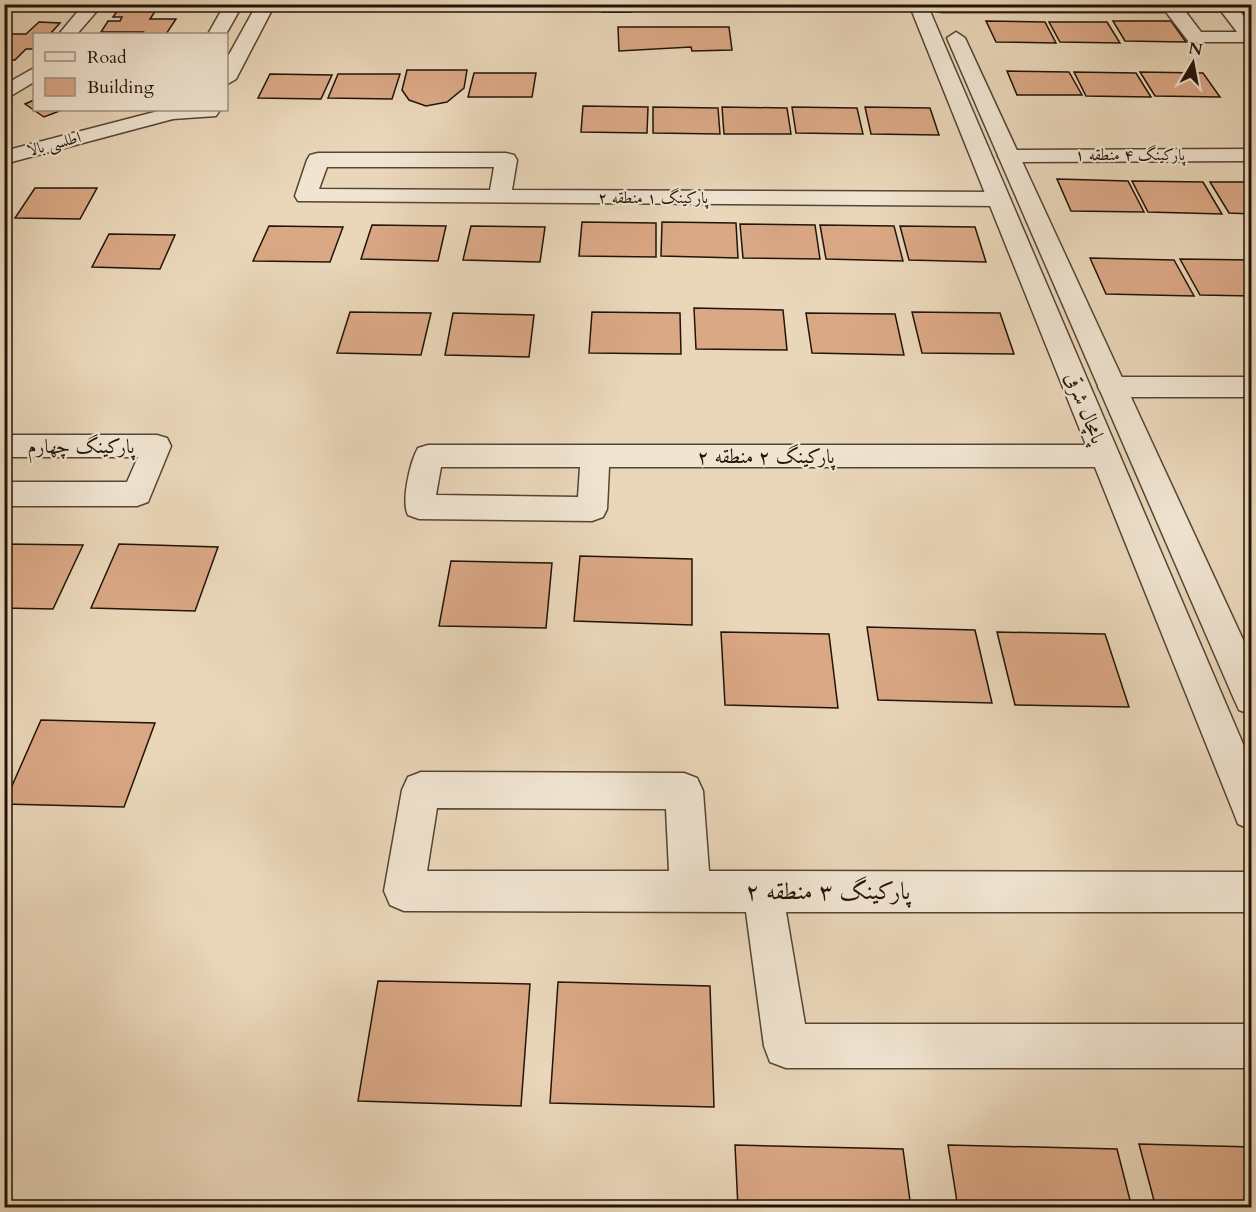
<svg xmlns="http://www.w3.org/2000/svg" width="1256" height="1212" font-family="Cardo,Amiri,serif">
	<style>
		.building { fill: #dba886; stroke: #211408; stroke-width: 1.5 }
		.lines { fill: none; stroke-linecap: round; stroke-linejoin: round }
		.minor-casing { stroke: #534534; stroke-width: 3 }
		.tertiary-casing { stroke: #534534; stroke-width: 3 }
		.minor { fill: #f1e5d2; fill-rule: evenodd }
		.tertiary { fill: #f1e5d2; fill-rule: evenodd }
		.labels { text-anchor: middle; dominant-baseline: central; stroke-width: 4.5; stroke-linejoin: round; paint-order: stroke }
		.far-street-label { font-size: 16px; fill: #211408; stroke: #f1e5d2 }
		.street-label { font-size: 20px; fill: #211408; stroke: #f1e5d2 }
		.near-street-label { font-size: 24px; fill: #211408; stroke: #f1e5d2 }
	</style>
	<rect width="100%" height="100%" fill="#ead7ba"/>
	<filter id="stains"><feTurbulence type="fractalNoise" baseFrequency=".00333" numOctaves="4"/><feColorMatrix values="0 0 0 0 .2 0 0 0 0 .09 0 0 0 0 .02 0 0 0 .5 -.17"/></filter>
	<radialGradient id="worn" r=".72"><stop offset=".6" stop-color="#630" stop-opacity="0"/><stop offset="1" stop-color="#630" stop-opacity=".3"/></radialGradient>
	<g class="building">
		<polygon points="576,4 774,4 774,6 748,6 749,11 720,11 720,8 630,8 631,12 602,12 602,7 576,7"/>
		<polygon points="120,7 158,7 150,19 176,19 166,34 183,34 141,34 143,32 101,32 108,21 120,21 122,17 113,17"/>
		<polygon points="986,21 1045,22 1056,43 996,42"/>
		<polygon points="1113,21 1171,21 1186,42 1125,41"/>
		<polygon points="39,22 60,23 51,33 62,34 34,34 34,49 26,49 15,60 4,60 4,34 26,34"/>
		<polygon points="1049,22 1107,22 1120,43 1060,42"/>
		<polygon points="618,27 729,27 732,50 692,51 691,47 619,51"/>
		<polygon points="407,70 467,70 464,88 447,102 426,106 409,100 402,90"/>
		<polygon points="1007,71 1069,72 1082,95 1017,95"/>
		<polygon points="1074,72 1136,73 1151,97 1086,96"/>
		<polygon points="1140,72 1203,73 1220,97 1155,96"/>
		<polygon points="474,73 536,73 532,97 468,97"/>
		<polygon points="270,74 332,75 321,99 258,98"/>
		<polygon points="338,74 400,74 392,99 328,98"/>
		<polygon points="34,100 34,110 62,110 44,117 25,104"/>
		<polygon points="583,106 648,107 647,133 581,132"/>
		<polygon points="653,107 718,108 720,134 653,133"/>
		<polygon points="722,107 787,108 791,134 724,134"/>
		<polygon points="792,107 857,108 863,134 796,133"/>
		<polygon points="865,107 930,108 939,135 871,134"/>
		<polygon points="1057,179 1128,181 1144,212 1071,211"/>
		<polygon points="1132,181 1203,182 1222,214 1148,212"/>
		<polygon points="1210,182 1252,182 1252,214 1229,213"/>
		<polygon points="35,188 97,188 80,219 15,218"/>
		<polygon points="582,222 656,223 656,257 579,256"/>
		<polygon points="662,222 736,223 738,258 661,256"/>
		<polygon points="740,224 815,225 820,259 743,258"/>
		<polygon points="372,225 446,226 438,261 361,259"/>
		<polygon points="820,225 894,226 903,261 826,259"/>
		<polygon points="269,226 343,227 330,262 253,261"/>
		<polygon points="471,226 545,227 540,262 463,260"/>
		<polygon points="900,226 975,227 986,262 909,260"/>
		<polygon points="109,234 175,235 160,269 92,267"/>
		<polygon points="1090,258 1174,260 1194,296 1106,294"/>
		<polygon points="1180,259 1252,260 1252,296 1200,295"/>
		<polygon points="694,308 783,310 787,350 696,349"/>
		<polygon points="350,312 431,313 421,355 337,353"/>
		<polygon points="592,312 680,313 681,354 589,353"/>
		<polygon points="912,312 1000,313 1014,354 922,353"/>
		<polygon points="453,313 534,315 529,357 445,355"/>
		<polygon points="806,313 895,314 904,355 812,353"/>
		<polygon points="4,544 83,545 53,609 4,608"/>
		<polygon points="119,544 218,547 195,611 91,608"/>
		<polygon points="580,556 692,559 692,625 574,621"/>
		<polygon points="451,561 552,563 546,628 439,626"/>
		<polygon points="867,627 975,630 992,703 878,700"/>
		<polygon points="721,632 829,634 838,708 725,705"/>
		<polygon points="997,632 1105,634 1129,707 1015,705"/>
		<polygon points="41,720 155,723 124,807 4,804"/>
		<polygon points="378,981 530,984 521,1106 358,1101"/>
		<polygon points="558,982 710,986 714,1107 550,1103"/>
		<polygon points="1139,1144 1252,1147 1252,1208 1156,1208"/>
		<polygon points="735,1145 903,1149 911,1208 738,1208"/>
		<polygon points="948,1145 1117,1149 1132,1208 958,1208"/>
	</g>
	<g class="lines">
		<g class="minor-casing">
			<g id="minor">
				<polygon points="84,4 103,4 77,34 59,34"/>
				<path d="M935 4H1234L1252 26V42H1189L1166 12H942L936 11ZM1185 11H1221L1237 32H1201Z"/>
				<polygon points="34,68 34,82 4,100 4,85"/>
				<polygon points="1252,149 1252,161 1009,162 1001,161 998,156 1001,151 1009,150"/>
				<path d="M318 153H506L514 155 517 160 512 190 999 192 1007 194 1010 199 1007 204 999 206 298 201 295 196 307 160 310 155ZM327 167H494L490 190 319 189Z"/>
				<polygon points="1112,377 1252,377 1252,397 1112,397 1102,394 1098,387 1102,380"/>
				<polygon points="4,435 157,435 167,438 171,446 148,502 137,506 4,506 4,482 127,482 138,457 4,457"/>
				<path d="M428 445H1105L1115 448 1120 456 1115 464 1105 467H609L607 509 603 517 592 521 419 519 408 515C401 502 410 462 418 448ZM441 467H580L578 497 436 495Z"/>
				<path d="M421 772 684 773 697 778 703 791 709 871 1252 872V912H786L805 1024H1252V1068H786L770 1062 764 1046 746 912 404 911 390 905 384 891 402 790 408 777ZM437 808 666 809 669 871H427Z"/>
			</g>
		</g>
		<g class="tertiary-casing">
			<g id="tertiary">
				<polygon points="225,4 243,4 226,34 208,34"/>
				<polygon points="257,4 275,4 236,79 226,85 226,60"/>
				<polygon points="909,4 927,4 1252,765 1252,830 1238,824 1233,811"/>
				<polygon points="956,32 965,38 1252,659 1252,715 1239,710 1234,699 947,38"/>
				<polygon points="162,110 220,110 216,116 173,119 4,164 4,151"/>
			</g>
		</g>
		<use href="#minor" class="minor"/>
		<use href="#tertiary" class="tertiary"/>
	</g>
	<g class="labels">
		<g class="far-street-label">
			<text transform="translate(54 144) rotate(-15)">اطلسی بالا</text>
			<text x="1130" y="155">پارکینگ ۴ منطقه ۱</text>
			<text x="653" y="198">پارکینگ ۱ منطقه ۲</text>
		</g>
		<g class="street-label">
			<text transform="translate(1085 408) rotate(68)">پامچال شرقی</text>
			<text x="81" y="446">پارکینگ چهارم</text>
			<text x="766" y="456">پارکینگ ۲ منطقه ۲</text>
		</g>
		<g class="near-street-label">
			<text x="828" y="891">پارکینگ ۳ منطقه ۲</text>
		</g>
	</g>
	<rect width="1256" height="1212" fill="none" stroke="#ead7ba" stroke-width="24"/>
	<rect x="6" y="6" width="1244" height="1200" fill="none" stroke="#211408" stroke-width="3"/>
	<rect x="12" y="12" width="1232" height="1188" fill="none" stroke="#211408" stroke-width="1.5"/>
	<rect x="33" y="33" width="195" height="78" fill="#f1e5d2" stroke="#9e9181" stroke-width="1.5"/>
	<rect x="45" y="52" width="30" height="9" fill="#f1e5d2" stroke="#9e9181" stroke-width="1.5"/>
	<text x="87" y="63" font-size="18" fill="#211408">Road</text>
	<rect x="45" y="78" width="30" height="18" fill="#dba886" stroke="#9e9181" stroke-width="1.5"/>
	<text x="87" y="93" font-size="18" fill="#211408">Building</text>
	<g transform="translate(1193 63) rotate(10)" stroke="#f1e5d2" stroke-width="4.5" paint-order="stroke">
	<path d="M0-4.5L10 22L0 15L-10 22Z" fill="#211408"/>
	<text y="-9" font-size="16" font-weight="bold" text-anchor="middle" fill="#211408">N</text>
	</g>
	<rect width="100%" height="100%" filter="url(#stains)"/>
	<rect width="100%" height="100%" fill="url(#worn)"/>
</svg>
